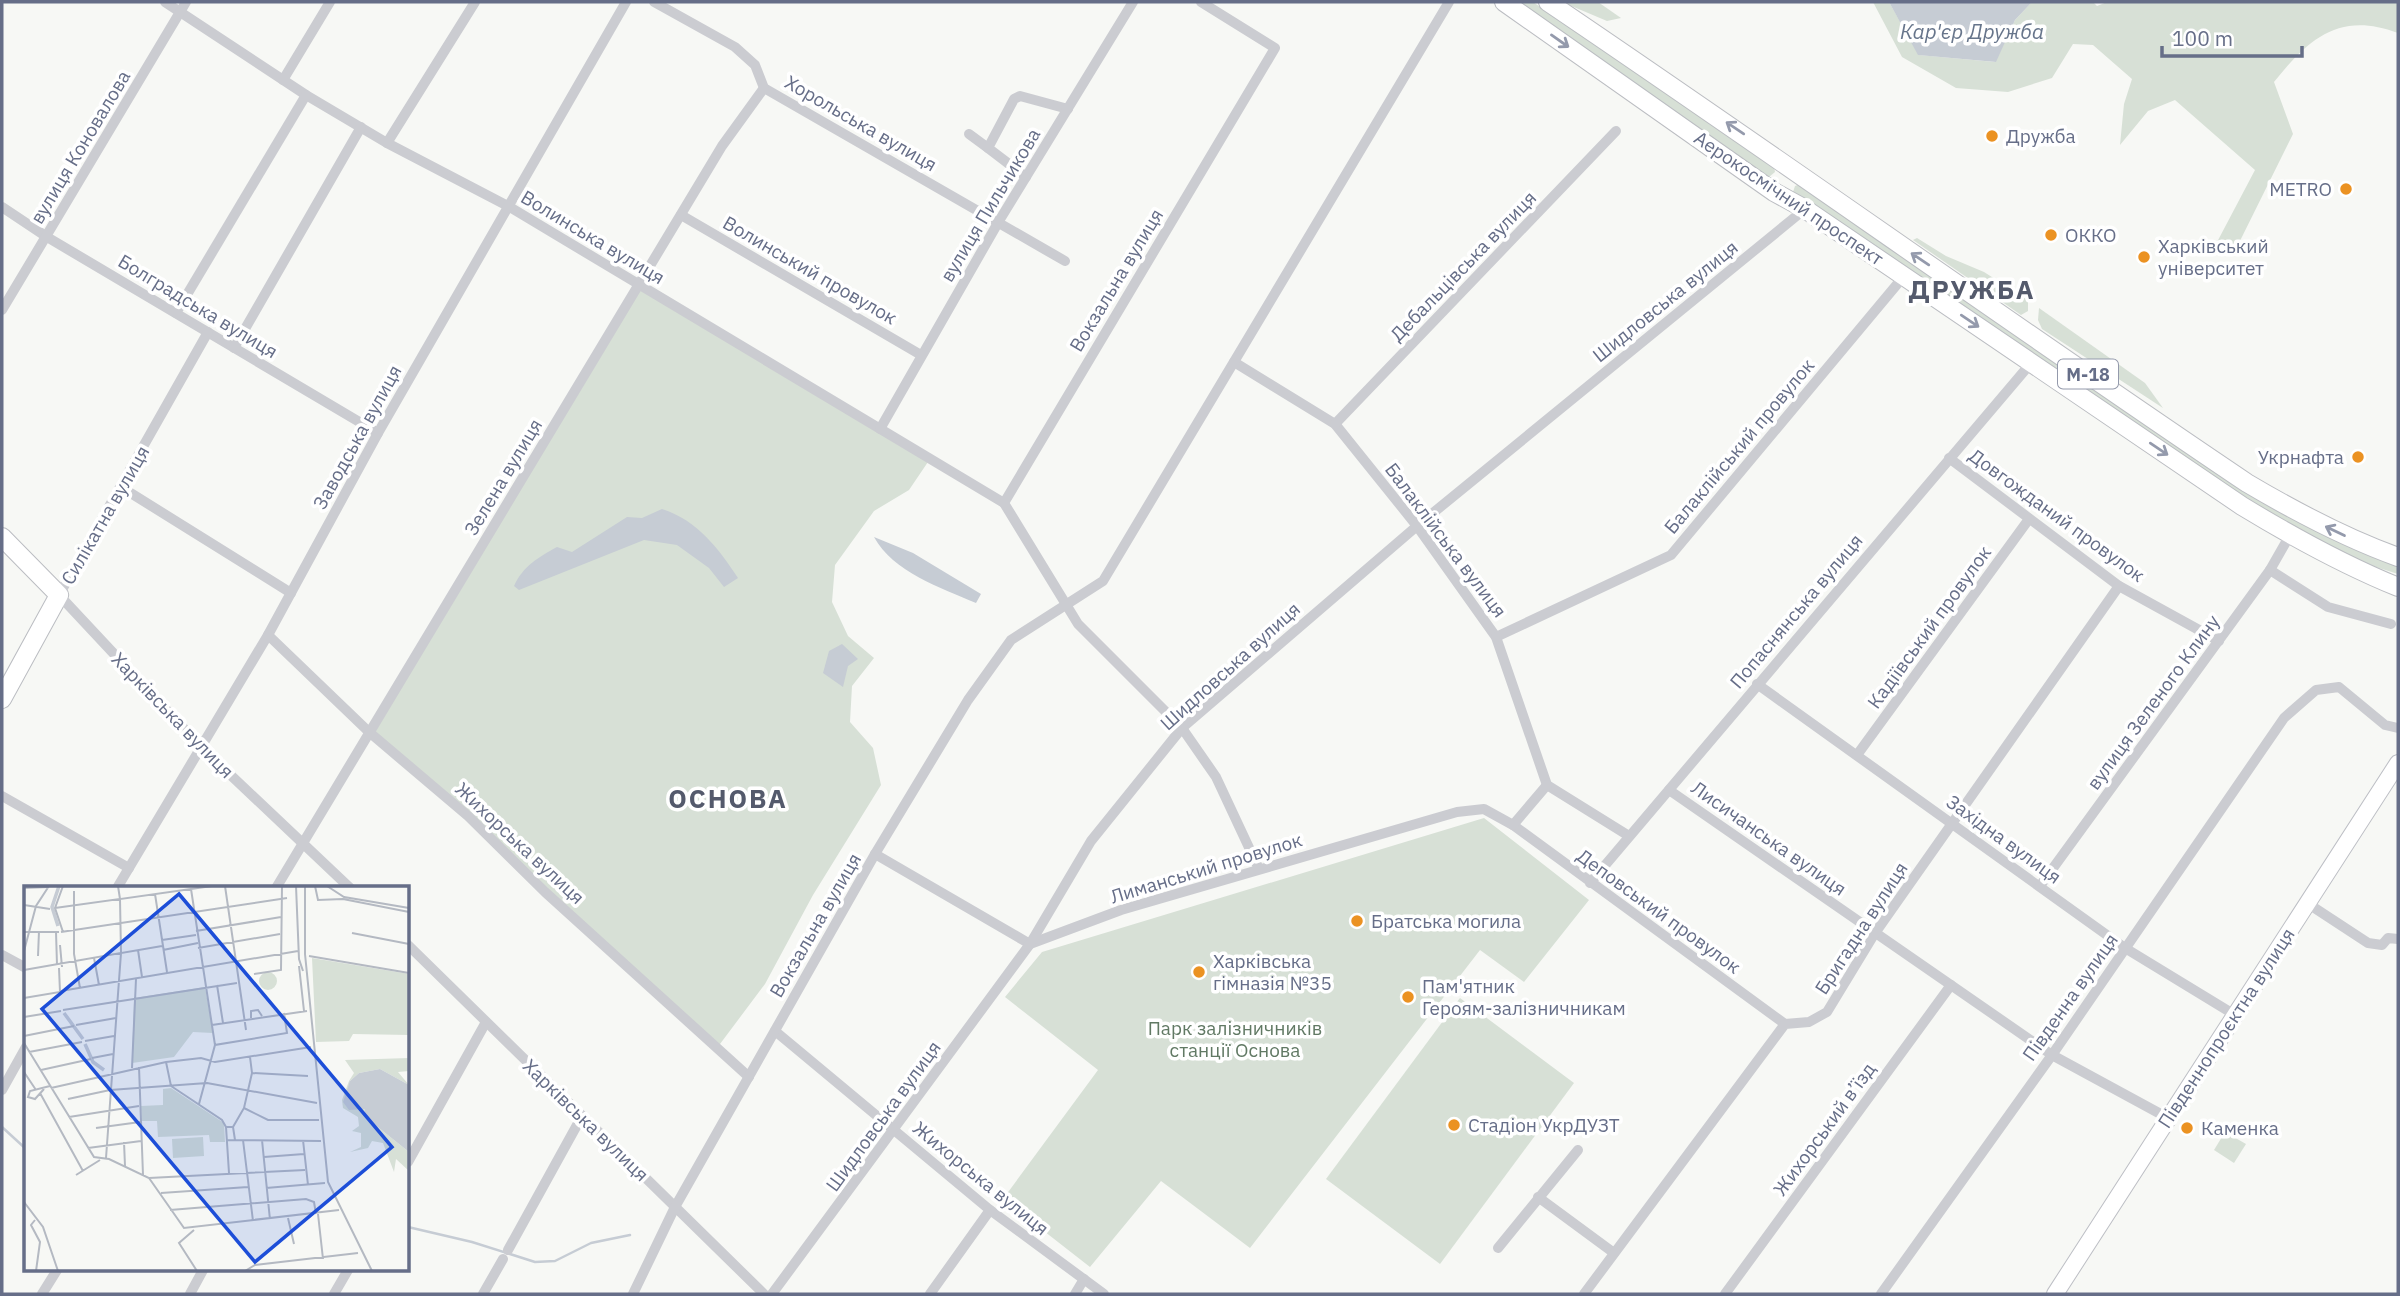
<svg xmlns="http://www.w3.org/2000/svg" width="2400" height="1296" font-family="'IBM Plex Sans',sans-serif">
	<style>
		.green { fill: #d7e0d6 }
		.water { fill: #c6ccd4 }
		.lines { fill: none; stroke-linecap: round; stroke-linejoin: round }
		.stream { stroke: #c6ccd4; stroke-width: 2.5 }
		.secondary-casing { stroke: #bdbfc5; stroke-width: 18 }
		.primary-casing { stroke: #bbbdc2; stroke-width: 20 }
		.street { stroke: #cbccd1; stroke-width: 10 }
		.secondary { stroke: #fff; stroke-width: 16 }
		.primary { stroke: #fff; stroke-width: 18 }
		.oneway { stroke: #949aac }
		.poi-dot { fill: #eb9222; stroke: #fff; stroke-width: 2.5 }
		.labels { text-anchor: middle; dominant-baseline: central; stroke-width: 7; stroke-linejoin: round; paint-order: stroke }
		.shield { fill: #fff; stroke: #949aac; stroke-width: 2 }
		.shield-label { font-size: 18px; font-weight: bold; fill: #666e88 }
		.street-label { font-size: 19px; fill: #666e88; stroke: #fff }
		.poi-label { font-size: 19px; fill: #666e88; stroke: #fff; text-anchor: start }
		.park-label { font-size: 19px; fill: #617964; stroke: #fff }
		.water-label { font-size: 21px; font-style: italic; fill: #67758b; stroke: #fff }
		.district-label { font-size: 26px; font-weight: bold; letter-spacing: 2px; fill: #545a6c; stroke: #fff }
		.inset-river { fill: none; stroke: #c6ccd4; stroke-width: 3.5 }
		.inset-road { fill: none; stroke: #b4b9c2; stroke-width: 2 }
		.view { fill: #1d4ed8; fill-opacity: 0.15; stroke: #1d4ed8; stroke-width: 3.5 }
		.inset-edge { fill: none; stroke: #666e88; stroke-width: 3.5 }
	</style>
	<rect width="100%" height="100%" fill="#f7f8f5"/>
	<g class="green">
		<polygon points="1511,2 1533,2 1774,167 1775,172 1769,177"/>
		<polygon points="1562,2 1598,2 1621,18 1607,21"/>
		<path d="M1873 2H1889L1919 55 1995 62 2015 20 2032 2H2093L2097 6 2107 2H2398V33C2340 11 2309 38 2274 82L2293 134 2233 255 2216 244 2255 170 2175 100 2148 111 2120 145 2124 104 2132 79 2093 45 2073 44 2052 78 2008 92 1956 88 1902 57Z"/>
		<polygon points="1800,184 2172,439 2398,564 2398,574 2335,554 2275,520 1792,195 1795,186"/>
		<polygon points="1917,238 1946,256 1984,272 2028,300 2028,311 2021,315 1913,240"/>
		<polygon points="639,286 930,459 909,490 874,511 835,565 832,602 848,636 874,658 852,686 850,722 873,748 881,785 813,895 765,984 717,1048 369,732"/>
		<polygon points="2039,308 2145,383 2163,408 2042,329 2038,320"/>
		<polygon points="1484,818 1589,900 1524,982 1480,950 1250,1248 1161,1181 1090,1267 1003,1199 1098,1070 1005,997 1042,952"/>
		<polygon points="1460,998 1574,1083 1440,1264 1326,1179"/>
		<polygon points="2225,1132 2246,1144 2234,1163 2214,1150"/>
	</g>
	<g class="water">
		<polygon points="1889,2 2032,2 2015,20 1996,62 1918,55"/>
		<path d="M662 509C697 520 719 549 738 578L724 587 709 568 677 545 644 540 519 590 514 586C523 566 539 557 557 547L572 552 627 517 642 518Z"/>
		<path d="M874 537 913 553 981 594 976 603C941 588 893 572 874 537Z"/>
		<polygon points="842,644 858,659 848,666 843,687 823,673 829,651"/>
	</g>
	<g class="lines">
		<g class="stream">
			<polyline points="2,1127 26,1149"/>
			<polyline points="408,1227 472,1242 535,1262 555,1261 591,1243 630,1235"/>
		</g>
		<g class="secondary-casing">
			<polyline id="secondary" points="2055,1294 2398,763"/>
		</g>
		<g class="primary-casing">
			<g id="primary">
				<path d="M1504 2 1774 192 1805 209 2242 506C2293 537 2344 565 2398 587"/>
				<path d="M1548 2C1782 160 2012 325 2247 483 2296 512 2345 538 2398 557"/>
				<polyline points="2,537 59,595 2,699"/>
			</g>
		</g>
		<g class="street">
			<polyline points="165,2 306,95 387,143 508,206 1004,503"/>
			<polyline points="654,2 735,47 755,65 764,88 1065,261"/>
			<polyline points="1201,2 1275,48 1004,503 1078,624 1182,728 1216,777 1259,869"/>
			<polyline points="283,80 330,2"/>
			<polyline points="969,134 988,148"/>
			<polyline points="387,143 475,2"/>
			<polyline points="1026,177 988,148 1014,99 1020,96 1068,109"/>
			<polyline points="2,207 47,237 378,433"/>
			<polyline points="681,215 921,355"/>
			<polyline points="2,310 186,2"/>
			<polyline points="176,313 306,95"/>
			<polyline points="208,332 59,595 202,748 350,888"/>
			<polyline points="234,348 361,127"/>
			<polyline points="1234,362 1335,424 1417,526 1496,637 1547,785 1629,836"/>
			<polyline points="1335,424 1616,131"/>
			<polyline points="880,429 999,221 1133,2"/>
			<polyline points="1949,458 2119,586 2219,641"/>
			<polyline points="121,487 291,593"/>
			<polyline points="2270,570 2328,607 2391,624"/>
			<polyline points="268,635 369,732 468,816 545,892 749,1077"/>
			<polyline points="1496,637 1671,555 1904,276"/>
			<polyline points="1757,684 2125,948 2235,1015"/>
			<polyline points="1857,755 2029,519"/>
			<polyline points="1669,790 2052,1055 2168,1118"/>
			<polyline points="2,796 129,868"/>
			<polyline points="1513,825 1785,1024"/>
			<polyline points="875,854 1030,944 1121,910 1457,812 1484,809 1513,825 1547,785"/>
			<polyline points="1590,883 2031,363"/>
			<polyline points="2040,886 2270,570 2290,535"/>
			<polyline points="117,888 268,635 378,433 626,2"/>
			<polyline points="276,888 722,146 764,88"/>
			<polyline points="2307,903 2368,943 2382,945 2388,938 2398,939"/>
			<polyline points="408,945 764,1294"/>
			<polyline points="2,955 26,968"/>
			<polyline points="775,1031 990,1210 1104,1294"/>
			<polyline points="2,1090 26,1047"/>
			<polyline points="408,1162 486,1022"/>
			<polyline points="1538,1197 1614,1253"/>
			<polyline points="1498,1248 1578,1150"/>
			<polyline points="508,1250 582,1116"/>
			<polyline points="42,1294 57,1270"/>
			<polyline points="190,1294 203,1270"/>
			<polyline points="334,1294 348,1270"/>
			<polyline points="483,1294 503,1259"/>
			<polyline points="633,1294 675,1207 875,854 968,700 1011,640 1103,581 1449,2"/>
			<polyline points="772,1294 1030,944 1091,841 1182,728 1417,526 1805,209"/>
			<polyline points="930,1294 990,1210"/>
			<polyline points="1075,1294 1084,1279"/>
			<polyline points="1584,1294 1785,1024 1809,1022 1827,1012 1875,933 2119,586"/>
			<polyline points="1725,1294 1951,985"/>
			<polyline points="1881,1294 2052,1055 2284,718 2316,690 2339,687 2385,725 2398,728"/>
		</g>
		<use href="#secondary" class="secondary"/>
		<use href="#primary" class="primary"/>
	</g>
	<defs><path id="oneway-shaft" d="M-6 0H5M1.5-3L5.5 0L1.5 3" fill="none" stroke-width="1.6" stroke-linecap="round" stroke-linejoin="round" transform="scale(1.75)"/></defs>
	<g class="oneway">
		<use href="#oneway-shaft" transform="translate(1560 41) rotate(35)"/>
		<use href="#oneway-shaft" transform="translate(1735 128) rotate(-146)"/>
		<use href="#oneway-shaft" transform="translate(1920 259) rotate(-146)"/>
		<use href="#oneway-shaft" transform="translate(1970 321) rotate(34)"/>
		<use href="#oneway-shaft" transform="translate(2159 449) rotate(34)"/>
		<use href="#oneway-shaft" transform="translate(2335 531) rotate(-154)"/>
	</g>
	<g class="poi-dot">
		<circle cx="1992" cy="136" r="7"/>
		<circle cx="2346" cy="189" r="7"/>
		<circle cx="2051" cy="235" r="7"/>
		<circle cx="2144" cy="257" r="7"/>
		<circle cx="2358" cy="457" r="7"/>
		<circle cx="1357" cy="921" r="7"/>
		<circle cx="1199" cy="972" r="7"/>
		<circle cx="1408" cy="997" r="7"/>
		<circle cx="1454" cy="1125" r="7"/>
		<circle cx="2187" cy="1128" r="7"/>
	</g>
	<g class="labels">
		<rect class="shield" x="2058" y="359.5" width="60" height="29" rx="5"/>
		<g class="shield-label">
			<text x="2088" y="374">М-18</text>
		</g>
		<g class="street-label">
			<text transform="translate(861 123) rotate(30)">Хорольська вулиця</text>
			<text transform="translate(80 147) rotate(-59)">вулиця Коновалова</text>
			<text transform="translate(1789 198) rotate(34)">Аерокосмічний проспект</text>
			<text transform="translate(990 205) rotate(-59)">вулиця Пильчикова</text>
			<text transform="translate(593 237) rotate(31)">Волинська вулиця</text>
			<text transform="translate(1463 266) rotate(-46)">Дебальцівська вулиця</text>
			<text transform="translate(810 270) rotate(30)">Волинський провулок</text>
			<text transform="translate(1116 280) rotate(-59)">Вокзальна вулиця</text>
			<text transform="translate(1665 301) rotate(-39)">Шидловська вулиця</text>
			<text transform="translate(198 306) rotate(31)">Болградська вулиця</text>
			<text transform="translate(357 437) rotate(-61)">Заводська вулиця</text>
			<text transform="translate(1739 446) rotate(-50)">Балаклійський провулок</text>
			<text transform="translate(503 477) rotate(-59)">Зелена вулиця</text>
			<text transform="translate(105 515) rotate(-60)">Силікатна вулиця</text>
			<text transform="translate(2057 515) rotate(36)">Довгожданий провулок</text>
			<text transform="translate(1446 540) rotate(53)">Балаклійська вулиця</text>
			<text transform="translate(1796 611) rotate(-50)">Попаснянська вулиця</text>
			<text transform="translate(1929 627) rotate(-54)">Кадіївський провулок</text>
			<text transform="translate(1230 666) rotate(-42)">Шидловська вулиця</text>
			<text transform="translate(2153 702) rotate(-54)">вулиця Зеленого Клину</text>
			<text transform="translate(173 715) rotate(46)">Харківська вулиця</text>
			<text transform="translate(1769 838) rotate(35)">Лисичанська вулиця</text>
			<text transform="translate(2004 839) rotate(36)">Західна вулиця</text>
			<text transform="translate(520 843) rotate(43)">Жихорська вулиця</text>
			<text transform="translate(1206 868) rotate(-17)">Лиманський провулок</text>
			<text transform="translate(1659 911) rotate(36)">Деповський провулок</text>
			<text transform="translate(815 925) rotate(-60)">Вокзальна вулиця</text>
			<text transform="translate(1861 928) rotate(-57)">Бригадна вулиця</text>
			<text transform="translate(2070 997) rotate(-55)">Південна вулиця</text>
			<text transform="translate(2226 1028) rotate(-57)">Південнопроєктна вулиця</text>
			<text transform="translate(883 1116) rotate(-54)">Шидловська вулиця</text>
			<text transform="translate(586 1120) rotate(44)">Харківська вулиця</text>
			<text transform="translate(1824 1129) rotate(-54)">Жихорський в’їзд</text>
			<text transform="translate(981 1178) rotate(39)">Жихорська вулиця</text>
		</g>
		<g class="poi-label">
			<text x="2006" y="136">Дружба</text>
			<text x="2332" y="189" text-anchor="end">METRO</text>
			<text x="2065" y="235">ОККО</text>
			<text x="2158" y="246">Харківський<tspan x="2158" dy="22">університет</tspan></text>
			<text x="2344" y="457" text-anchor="end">Укрнафта</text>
			<text x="1371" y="921">Братська могила</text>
			<text x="1213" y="961">Харківська<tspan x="1213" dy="22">гімназія №35</tspan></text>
			<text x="1422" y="986">Пам'ятник<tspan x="1422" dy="22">Героям-залізничникам</tspan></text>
			<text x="1468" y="1125">Стадіон УкрДУЗТ</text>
			<text x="2201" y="1128">Каменка</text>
		</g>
		<g class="park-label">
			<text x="1235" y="1028">Парк залізничників<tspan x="1235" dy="22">станції Основа</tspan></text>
		</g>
		<g class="water-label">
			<text x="1972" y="31">Кар'єр Дружба</text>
		</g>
		<g class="district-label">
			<text x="1972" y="289">ДРУЖБА</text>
			<text x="728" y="798">ОСНОВА</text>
		</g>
	</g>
	<g transform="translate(24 886)">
		<rect width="385" height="385" fill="#f7f8f5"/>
		<path d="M288 72 385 88V149L329 148 325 155 292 156ZM235 95a9 9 0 1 1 18 0a9 9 0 1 1-18 0ZM181 101 189 147 169 146 150 171 108 177 110 112ZM385 172V185L374 186 385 199 356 183 335 187 326 195 331 223H342L340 230 385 266V285L372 273 370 286 359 257 348 255 344 262 326 266 337 261V247L328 245 335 240 334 231 319 222 318 214 325 195 330 187 321 174ZM147 202 200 237 201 256H186L185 249 134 251 133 235H118L117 220 139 219V203ZM179 251 180 270 149 272 148 253Z" fill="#d7e0d6"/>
		<path d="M356 183 385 199V266L340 230 341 223 325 224 319 216 326 195 335 187Z" fill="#c6ccd4"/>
		<path class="inset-river" d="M34 40 28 21 35 0M40 127 59 153M61 158 69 176 80 184"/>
		<path class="inset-road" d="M39 0 31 22 39 46M201 0 222 144M272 0 275 73 279 85M281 0V68L304 296 348 385M291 0 294 14 319 13 385 26M303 0 320 11 385 22M0 2 25 1M167 3 191 159M50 5V68L56 102M131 8 143 86M0 19 26 23M31 22 96 13 94 0M172 45 257 31M0 46H35M32 46 33 79M37 46 263 12M328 47 385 58M138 54 172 49M36 59 38 81M174 62 256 48M114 64 118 91M139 64 174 57M0 65 12 20 25 0M14 70 15 45M285 70 385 87M70 72 75 99M275 80 280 125M0 84 97 67 96 13 188 0M230 88 257 84 258 0M193 99 199 137M37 105 274 65M0 112 36 106 35 82M39 124 213 97M0 131 37 125M227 132V125L234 124 238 130M52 139 92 132M188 139 283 125M0 150 50 140M61 155 90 150M0 157 70 271 85 273 125 292 160 342 315 324M5 166 58 156M68 172 89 168M142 176 147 200 198 234 202 241H209M115 181 119 289M108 182 112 93M17 184 67 173M0 186 12 204M228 187 284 190M27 202 142 176 177 172 191 176 287 161M20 203 11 213 4 211 6 205 26 200M16 207 59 285M44 213 86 204 183 197 293 217M175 218 191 159 263 147 260 127M220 222 244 234H295M45 231 115 220M202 241 205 287M72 242 116 236M203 254 297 255M211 254 209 241 220 222 228 187 226 171M219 254 229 335M238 254 246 334M279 254 284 299M100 256 101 280M64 262 117 255M240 271 280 268M82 272 97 67 138 60M52 289 76 274M125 292 281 284M242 302 301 297M137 307 224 301M0 316 19 341 34 385M146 324 282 313 290 316 292 328M294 328 299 373M264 332 270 358M11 334 7 339 16 356 12 385M170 344 155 357 173 385M221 385 231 379 334 367"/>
		<path class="view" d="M155 8 368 261 231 376 18 123Z"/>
		<rect width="385" height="385" class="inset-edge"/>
	</g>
	<rect width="2400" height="1296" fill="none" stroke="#666e88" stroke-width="7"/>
	<path d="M2162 46v10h140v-10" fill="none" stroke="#666e88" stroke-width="3.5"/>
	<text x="2172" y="46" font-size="21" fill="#666e88" stroke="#ffffff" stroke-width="5" paint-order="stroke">100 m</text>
</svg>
